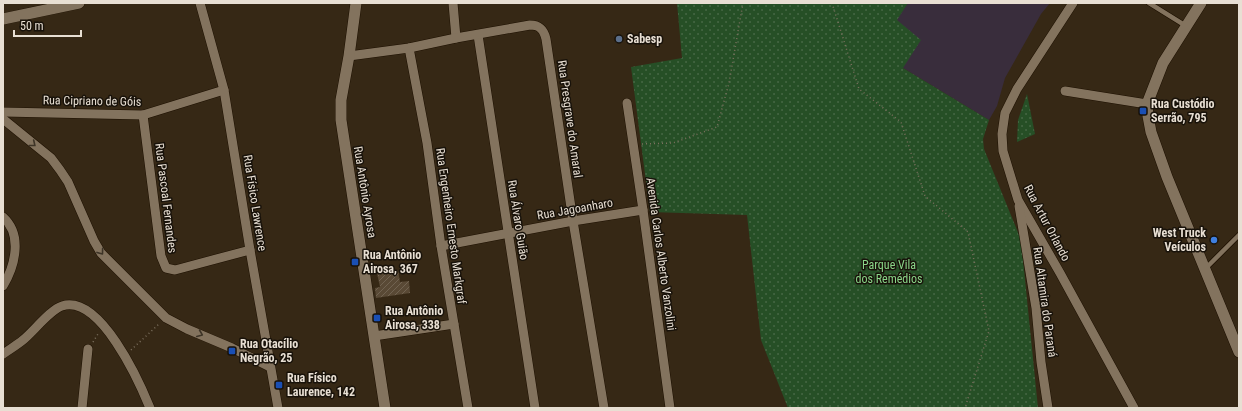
<svg xmlns="http://www.w3.org/2000/svg" width="1242" height="411" font-family="'Roboto Condensed',sans-serif">
	<style>
		.education { fill: #392d3c }
		.green { fill: url(#green-dots) }
		.building { fill: url(#building-hatch) }
		.lines { fill: none; stroke-linecap: round; stroke-linejoin: round }
		.service-casing { stroke: #1d1001; stroke-width: 6 }
		.minor-casing { stroke: #1d1001; stroke-width: 10 }
		.tertiary-casing { stroke: #1d1001; stroke-width: 12 }
		.path { stroke: #7c705f; stroke-width: 1.5; stroke-dasharray: 1 3; stroke-linecap: butt }
		.service { stroke: #83735e; stroke-width: 4.5 }
		.minor { stroke: #83735e; stroke-width: 9 }
		.tertiary { stroke: #83735e; stroke-width: 11 }
		.oneway { stroke: #3d3427 }
		.service-dot { fill: #5c6f8a; stroke: #18120a; stroke-width: 1.5 }
		.transit-dot { fill: #1a4fb4; stroke: #18120a; stroke-width: 1.5 }
		.shop-dot { fill: #3f7fe0; stroke: #18120a; stroke-width: 1.5 }
		.labels { text-anchor: middle; dominant-baseline: central; stroke-width: 3; stroke-linejoin: round; paint-order: stroke }
		.poi-label { font-size: 12px; font-weight: bold; fill: #e8dfd3; stroke: #18120a; text-anchor: start }
		.street-label { font-size: 12px; fill: #e8dfd3; stroke: #18120a }
		.park-label { font-size: 12px; fill: #8ad688; stroke: #18120a }
	</style>
	<defs>
		<pattern id="green-dots" width="8" height="8" patternUnits="userSpaceOnUse"><rect width="8" height="8" fill="#264f26"/><path d="M2 2h.1M6 6h.1" fill="none" stroke="#466845" stroke-width="1.8" stroke-linecap="round"/></pattern>
		<pattern id="building-hatch" width="6" height="6" patternUnits="userSpaceOnUse"><rect width="6" height="6" fill="#594935"/><path d="M-1 1l2-2M0 6l6-6M5 7l2-2" fill="none" stroke="#716351"/></pattern>
	</defs>
	<rect width="100%" height="100%" fill="#362815"/>
	<polygon class="education" points="908,3 1050,3 1041,14 1005,78 997,106 989,120 903,68 896,20"/>
	<g class="green">
		<polygon points="677,3 908,3 897,20 921,40 903,68 989,120 983,139 984,149 1021,240 1038,408 788,408 761,340 747,215 650,212 631,67 682,58"/>
		<polygon points="1027,94 1035,134 1017,142 1018,120"/>
	</g>
	<polygon class="building" points="398,270 400,282 409,281 410,293 376,298 375,288 380,287 377,273"/>
	<g class="lines">
		<g class="service-casing">
			<g id="service">
				<polyline points="1149,3 1186,26"/>
				<polyline points="1205,269 1239,235"/>
			</g>
		</g>
		<g class="minor-casing">
			<g id="minor">
				<polyline points="200,3 224,90 250,250 278,408"/>
				<polyline points="453,3 456,38"/>
				<polyline points="1073,3 1017,89 1005,113 1002,134 1003,151 1018,200 1060,273 1134,408"/>
				<polyline points="478,35 535,408"/>
				<polyline points="409,48 427,143 441,246 468,408"/>
				<path d="M349 56 409 48 456 38 530 25C540 25 544 30 546 39L573 221 604 408"/>
				<polyline points="1065,91 1147,104"/>
				<polyline points="627,103 643,210 670,408"/>
				<polyline points="3,112 143,115 224,90"/>
				<polyline points="143,115 161,256 166,268 175,270 250,250"/>
				<polyline points="3,119 51,158 60,170 68,182 94,241 101,253 166,318 187,329 232,348 270,367"/>
				<polyline points="1019,206 1036,308 1041,362 1048,408"/>
				<path d="M3 217C23 235 15 266 3 286"/>
				<polyline points="441,246 573,221 643,210"/>
				<polyline points="374,336 454,324"/>
				<path d="M3 354C10 349 17 345 23 340 33 332 51 309 62 306 100 294 139 381 150 408"/>
				<polyline points="82,408 88,349"/>
			</g>
		</g>
		<g class="tertiary-casing">
			<g id="tertiary">
				<polyline points="356,3 349,56 341,100 341,120 385,408"/>
				<polyline points="1201,3 1163,63 1147,104 1148,116 1151,132 1167,177 1239,352"/>
				<polyline points="3,19 79,3"/>
			</g>
		</g>
		<g class="path">
			<polyline points="832,3 859,89 901,122 925,196 968,232 989,331 965,408"/>
			<polyline points="642,144 673,143 717,127 729,83 743,3"/>
			<polyline points="93,342 98,334"/>
			<polyline points="131,350 159,324"/>
		</g>
		<use href="#service" class="service"/>
		<use href="#minor" class="minor"/>
		<use href="#tertiary" class="tertiary"/>
	</g>
	<defs><path id="oneway-chevron" d="M-2-3.5L2.5 0L-2 3.5" fill="none" stroke-width="1.6" stroke-linecap="round" stroke-linejoin="round"/></defs>
	<g class="oneway">
		<use href="#oneway-chevron" transform="translate(33 144) rotate(39)"/>
		<use href="#oneway-chevron" transform="translate(101 252) rotate(54)"/>
		<use href="#oneway-chevron" transform="translate(200 334) rotate(23)"/>
	</g>
	<circle class="service-dot" cx="619" cy="39" r="4"/>
	<g class="transit-dot">
		<rect x="1139" y="107" width="8" height="8" rx="2"/>
		<rect x="351" y="258" width="8" height="8" rx="2"/>
		<rect x="373" y="314" width="8" height="8" rx="2"/>
		<rect x="228" y="347" width="8" height="8" rx="2"/>
		<rect x="275" y="381" width="8" height="8" rx="2"/>
	</g>
	<circle class="shop-dot" cx="1214" cy="240" r="4"/>
	<g class="labels">
		<g class="poi-label">
			<text x="627" y="39">Sabesp</text>
			<text x="1151" y="104">Rua Custódio<tspan x="1151" dy="14">Serrão, 795</tspan></text>
			<text x="1206" y="233" text-anchor="end">West Truck<tspan x="1206" dy="14">Veículos</tspan></text>
			<text x="363" y="255">Rua Antônio<tspan x="363" dy="14">Airosa, 367</tspan></text>
			<text x="385" y="311">Rua Antônio<tspan x="385" dy="14">Airosa, 338</tspan></text>
			<text x="240" y="344">Rua Otacílio<tspan x="240" dy="14">Negrão, 25</tspan></text>
			<text x="287" y="378">Rua Físico<tspan x="287" dy="14">Laurence, 142</tspan></text>
		</g>
		<g class="street-label">
			<text transform="translate(92 101) rotate(1)">Rua Cipriano de Góis</text>
			<text transform="translate(570 119) rotate(82)">Rua Presgrave do Amaral</text>
			<text transform="translate(365 192) rotate(81)">Rua Antônio Ayrosa</text>
			<text transform="translate(166 198) rotate(83)">Rua Pascoal Fernandes</text>
			<text transform="translate(255 203) rotate(81)">Rua Físico Lawrence</text>
			<text transform="translate(575 209) rotate(-10)">Rua Jagoanharo</text>
			<text transform="translate(518 220) rotate(81)">Rua Álvaro Guião</text>
			<text transform="translate(1047 223) rotate(62)">Rua Artur Orlando</text>
			<text transform="translate(451 226) rotate(82)">Rua Engenheiro Ernesto Markgraf</text>
			<text transform="translate(661 254) rotate(82)">Avenida Carlos Alberto Vanzolini</text>
			<text transform="translate(1045 302) rotate(82)">Rua Altamira do Paraná</text>
		</g>
		<g class="park-label">
			<text x="889" y="265">Parque Vila<tspan x="889" dy="14">dos Remédios</tspan></text>
		</g>
	</g>
	<rect width="1242" height="411" fill="none" stroke="#e8dfd3" stroke-width="8"/>
	<path d="M14 30v6h67v-6" fill="none" stroke="#e8dfd3" stroke-width="2"/>
	<text x="20" y="30" font-size="12" fill="#e8dfd3" stroke="#18120a" stroke-width="3" paint-order="stroke">50 m</text>
</svg>
